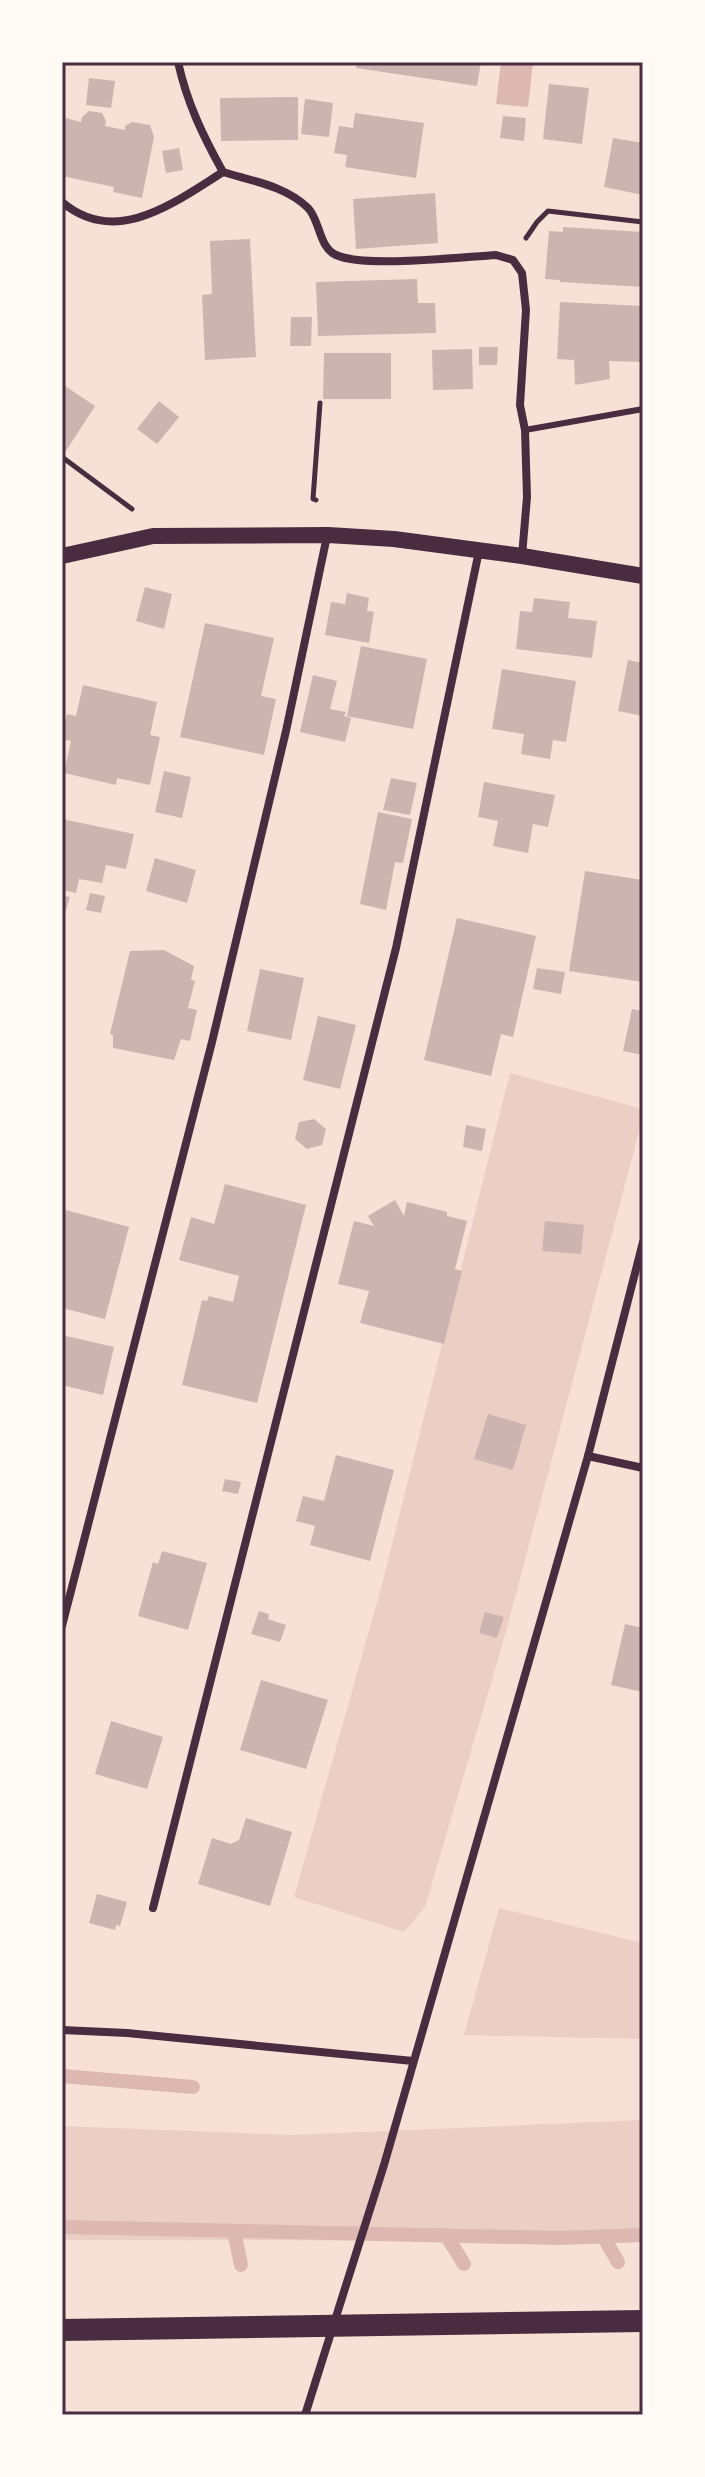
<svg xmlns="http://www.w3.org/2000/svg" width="705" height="2477" font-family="'Work Sans',sans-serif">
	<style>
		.green { fill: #ebcfc5 }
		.water { fill: #dcb8b0 }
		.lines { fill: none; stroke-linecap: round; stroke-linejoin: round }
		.stream { stroke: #dcb8b0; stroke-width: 14 }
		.building { fill: #ccb4b1 }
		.path { stroke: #4a2c40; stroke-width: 5 }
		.service { stroke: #4a2c40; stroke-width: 6 }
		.minor { stroke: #4a2c40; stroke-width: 8 }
		.secondary { stroke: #4a2c40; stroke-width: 16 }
		.trunk { stroke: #4a2c40; stroke-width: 22 }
		.neatline { fill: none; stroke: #4a2c40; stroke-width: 3 }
	</style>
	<rect width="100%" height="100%" fill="#f7e1d7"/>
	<g class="green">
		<polygon points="510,1073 643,1109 643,1117 502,1646 425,1907 404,1932 294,1897 383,1581"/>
		<polygon points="499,1908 643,1943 643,2039 464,2035"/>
		<polygon points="643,2120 643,2241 62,2240 62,2126 291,2135"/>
	</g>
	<polygon class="water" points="501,62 533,62 528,107 496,104"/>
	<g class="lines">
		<g class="stream">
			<polyline points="62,2076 193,2087"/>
			<polyline points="62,2227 559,2238 643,2235"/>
			<polyline points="234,2231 241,2265"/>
			<polyline points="446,2235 464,2264"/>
			<polyline points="603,2236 618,2262"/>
		</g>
	</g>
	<g class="building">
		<polygon points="357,62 481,62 477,86 356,68"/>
		<polygon points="89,78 115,81 111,108 86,105"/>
		<polygon points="549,84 589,88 582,144 543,139"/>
		<polygon points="298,97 298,140 221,141 220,98"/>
		<polygon points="305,99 333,103 329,137 301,134"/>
		<polygon points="89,111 102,113 106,121 105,126 125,130 125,126 132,122 150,125 154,137 142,198 113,192 114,187 62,176 62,136 66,118 81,122 82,117"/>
		<polygon points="355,113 424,123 416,178 345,167 347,155 334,153 339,126 353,128"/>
		<polygon points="503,116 526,118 524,141 500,138"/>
		<polygon points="613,138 643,143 643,195 604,187"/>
		<polygon points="179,148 183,170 166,173 162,151"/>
		<polygon points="435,193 438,243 356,249 353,199"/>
		<polygon points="563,227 643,232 643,287 560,282 560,280 545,279 549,231 563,232"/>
		<polygon points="250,239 256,357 205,360 202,295 212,294 210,241"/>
		<polygon points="417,279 418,303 435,303 436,333 318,336 316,282"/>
		<polygon points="560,302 643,306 643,362 609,361 610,379 575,385 574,360 557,359"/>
		<polygon points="291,317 312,317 311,346 290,346"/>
		<polygon points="479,347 498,347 497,365 479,365"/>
		<polygon points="472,349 473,389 433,390 432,350"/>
		<polygon points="324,353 391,353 391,399 323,399"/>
		<polygon points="62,384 95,406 66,451 62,448"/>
		<polygon points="159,401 179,417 157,444 137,429"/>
		<polygon points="145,587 172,594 164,629 136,621"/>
		<polygon points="347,593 369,598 367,611 374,612 369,643 325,635 331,602 345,604"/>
		<polygon points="534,598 570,602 568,618 597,621 592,658 516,649 520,611 532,612"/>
		<polygon points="205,623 274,638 261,696 276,699 264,755 180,737"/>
		<polygon points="361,646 427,659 413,729 347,716"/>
		<polygon points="628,660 643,663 643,716 618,711"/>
		<polygon points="502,669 576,681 566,742 553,740 550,759 521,754 524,734 492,729"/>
		<polygon points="313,675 337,681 330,709 346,712 344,716 351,718 345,742 300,732"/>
		<polygon points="83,685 157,702 150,735 160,737 150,785 117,778 116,785 64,773 71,741 62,739 62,736 67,714 76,716"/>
		<polygon points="164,771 191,777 182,818 155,812"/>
		<polygon points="391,778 417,783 410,815 383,810"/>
		<polygon points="484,782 555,795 548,827 533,824 528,853 493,846 498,821 478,817"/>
		<polygon points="378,812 412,819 403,863 395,862 386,910 360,904"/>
		<polygon points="62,819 134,834 126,869 106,865 102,883 79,879 76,893 62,890"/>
		<polygon points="155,858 196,870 187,903 146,891"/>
		<polygon points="585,871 643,880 643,982 569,971"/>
		<polygon points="90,893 105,896 101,913 86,910"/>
		<polygon points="62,895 70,897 63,920 62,920"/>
		<polygon points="457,918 536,936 513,1037 501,1034 491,1076 424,1060"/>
		<polygon points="164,950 194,966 191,980 195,981 188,1008 197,1010 190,1041 181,1039 174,1060 113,1048 113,1035 110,1034 130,951"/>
		<polygon points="537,968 565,972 561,994 533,989"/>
		<polygon points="260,969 304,978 291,1040 247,1031"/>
		<polygon points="632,1009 643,1011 643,1055 623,1051"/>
		<polygon points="318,1016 356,1025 340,1089 303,1080"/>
		<polygon points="314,1119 326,1129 322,1145 307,1149 295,1139 299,1122"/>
		<polygon points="466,1125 486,1129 482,1151 463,1147"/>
		<polygon points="225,1184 306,1205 257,1403 182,1385 202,1300 207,1301 209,1296 233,1302 239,1276 179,1260 191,1217 214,1224"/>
		<polygon points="395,1200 404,1216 407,1202 447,1212 447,1216 467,1221 455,1269 462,1271 444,1344 360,1323 369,1291 338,1284 354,1221 374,1226 368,1216"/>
		<polygon points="66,1210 129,1227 105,1319 62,1308 62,1226"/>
		<polygon points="545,1221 584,1225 581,1254 542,1251"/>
		<polygon points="62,1335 114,1347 103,1395 62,1385"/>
		<polygon points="488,1414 526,1425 513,1470 474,1459"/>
		<polygon points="336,1455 394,1470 370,1561 310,1545 315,1526 296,1521 303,1496 324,1501"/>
		<polygon points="225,1479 241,1482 238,1494 222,1491"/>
		<polygon points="162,1551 207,1563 188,1630 138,1616 153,1562 158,1564"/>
		<polygon points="259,1611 269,1614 268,1619 286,1625 280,1642 251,1634"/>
		<polygon points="485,1612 504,1617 497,1638 479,1633"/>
		<polygon points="625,1624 643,1628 643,1692 611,1685"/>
		<polygon points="261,1680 328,1700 306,1769 240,1750"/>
		<polygon points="111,1721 163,1737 147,1789 95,1774"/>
		<polygon points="246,1818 292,1832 270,1906 198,1884 212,1838 231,1844 239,1840"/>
		<polygon points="97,1894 127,1902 120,1926 116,1925 115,1930 89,1923"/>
	</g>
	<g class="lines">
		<g class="path">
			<polyline points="526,238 537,222 548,211 643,222"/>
			<polyline points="62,457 132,509"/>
			<polyline points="316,500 313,499 320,403"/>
		</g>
		<polyline class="service" points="525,430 643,409"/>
		<g class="minor">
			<path d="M178 62C187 103 203 136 223 172"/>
			<path d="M62 202C116 248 175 202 223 172 252 181 286 186 308 208 320 220 319 248 336 255 365 268 461 257 496 255L513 260 522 273 526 310 520 405 525 430 527 497 522 556"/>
			<polyline points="588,1456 643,1468"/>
			<polyline points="62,1626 212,1042 286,731 327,536"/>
			<polyline points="153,1908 396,948 479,551"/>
			<polyline points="62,2030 127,2033 413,2061"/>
			<polyline points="305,2415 384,2165 588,1456 643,1242"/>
		</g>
		<polyline class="secondary" points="62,556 153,536 328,535 394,539 522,556 643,576"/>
		<polyline class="trunk" points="62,2330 643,2321"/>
	</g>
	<rect width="705" height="2477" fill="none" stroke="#fffaf5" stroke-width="128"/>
	<rect x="64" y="64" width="577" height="2349" class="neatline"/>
</svg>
